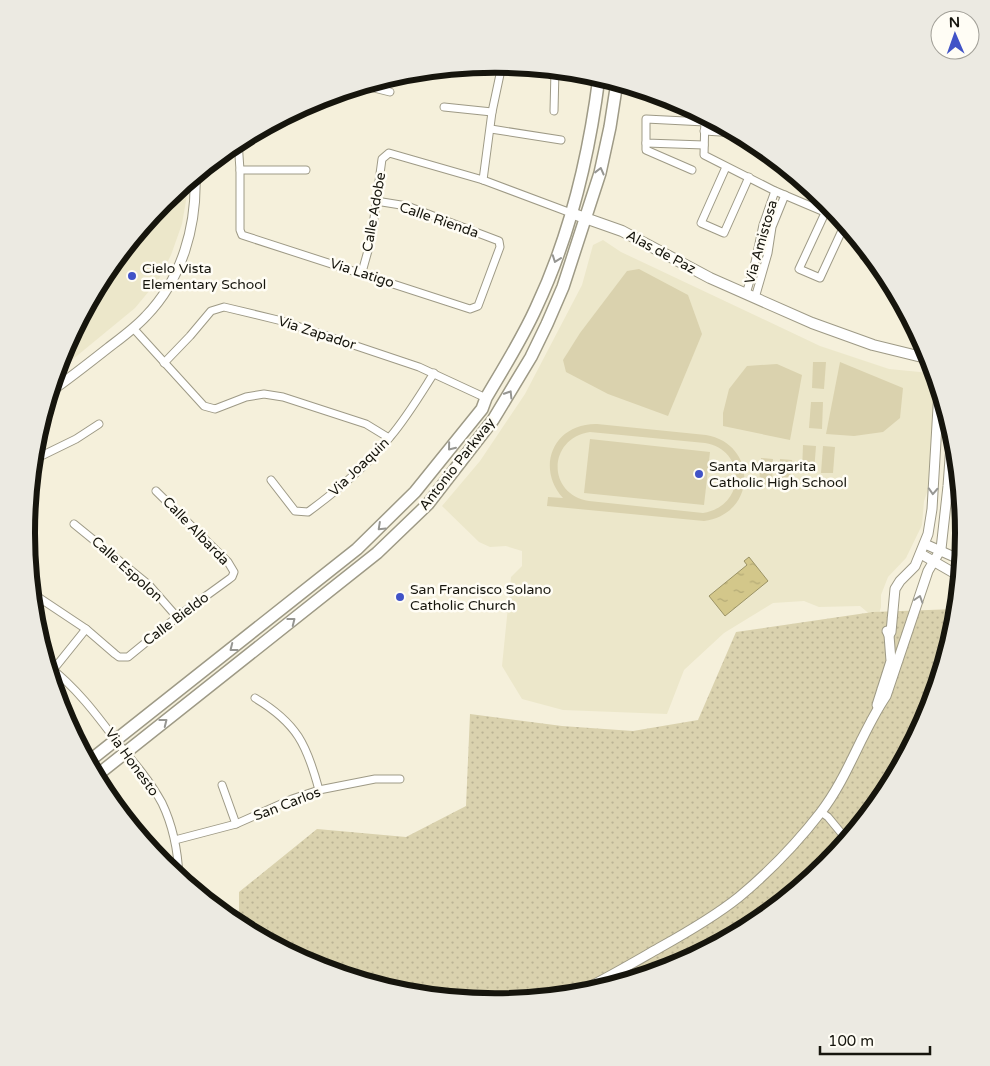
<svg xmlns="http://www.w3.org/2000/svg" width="990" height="1066" font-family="'Varela Round',sans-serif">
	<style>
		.built { fill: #ece7ca }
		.grass { fill: url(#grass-dots) }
		.garden { fill: #dad2ae; fill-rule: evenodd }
		.water { fill: url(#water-ripples); stroke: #9a9264 }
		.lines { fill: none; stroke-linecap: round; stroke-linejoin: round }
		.minor-casing { stroke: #9e9a86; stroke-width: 9 }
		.tertiary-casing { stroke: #9e9a86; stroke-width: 11 }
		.secondary-casing { stroke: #9e9a86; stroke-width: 12 }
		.primary-casing { stroke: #9e9a86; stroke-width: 14 }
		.minor { stroke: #fff; stroke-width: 7 }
		.tertiary { stroke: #fff; stroke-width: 9 }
		.secondary { stroke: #fff; stroke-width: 10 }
		.primary { stroke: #fff; stroke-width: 11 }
		.oneway { stroke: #969692 }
		.poi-dot { fill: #4153c7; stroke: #fffdf5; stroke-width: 2 }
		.labels { text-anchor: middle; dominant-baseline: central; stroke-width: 5; stroke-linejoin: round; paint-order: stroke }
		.street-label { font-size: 14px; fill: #16150d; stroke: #fffdf5 }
		.poi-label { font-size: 14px; fill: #16150d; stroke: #fffdf5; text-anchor: start }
		.rim { fill: none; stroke: #16150d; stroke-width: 6 }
	</style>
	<defs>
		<pattern id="grass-dots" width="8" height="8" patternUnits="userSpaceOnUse" patternTransform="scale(1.25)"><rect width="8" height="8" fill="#dad2ae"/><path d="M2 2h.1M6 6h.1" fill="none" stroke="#bab394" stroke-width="1.8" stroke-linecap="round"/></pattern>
		<pattern id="water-ripples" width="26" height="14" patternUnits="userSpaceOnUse" patternTransform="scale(1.25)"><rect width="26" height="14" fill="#d3c78a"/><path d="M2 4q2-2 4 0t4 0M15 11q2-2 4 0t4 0" fill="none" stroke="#b4aa76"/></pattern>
	</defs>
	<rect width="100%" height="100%" fill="#f5f0db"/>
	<g class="built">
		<polygon points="187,182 188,189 182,224 171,255 159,279 135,308 56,373 62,353 105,272 164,201"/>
		<polygon points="603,240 621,252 820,346 889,369 930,373 934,380 929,487 924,501 922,525 906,558 888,577 881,595 881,607 879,614 872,616 860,606 819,607 804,601 773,603 724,633 684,670 667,714 563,710 522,699 502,666 511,577 522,566 522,551 506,546 490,547 479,542 442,506 480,461 525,394 582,285 593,245"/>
	</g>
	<polygon class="grass" points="956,609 955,625 928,713 885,794 826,865 755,923 674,966 586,993 495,1002 403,993 315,966 239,925 239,892 317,829 406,837 466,806 470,714 562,726 633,731 698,720 736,632 873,612"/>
	<g class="garden">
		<polygon points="639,269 688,295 702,334 668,416 608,394 566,372 563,360 580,333 627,271"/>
		<polygon points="813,362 826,362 824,389 812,388"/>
		<polygon points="840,362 903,388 900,418 883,432 854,436 826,434"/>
		<polygon points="777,364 802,375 790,440 723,426 723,413 729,389 747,366"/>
		<polygon points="811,402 823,402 822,429 809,428"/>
		<path d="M597 424 706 435C758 444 757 514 704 521L547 506 548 497 563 498C535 467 554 423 597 424ZM590 432 705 443C747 450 746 506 703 513L589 501C546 494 548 438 590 432Z"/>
		<polygon points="590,439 710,452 704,505 584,493"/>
		<polygon points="803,445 816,446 814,472 802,471"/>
		<polygon points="823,446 835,447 833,473 821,473"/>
		<polygon points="761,458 773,459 772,485 759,485"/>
		<polygon points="780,459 792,460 791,487 778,486"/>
	</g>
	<polygon class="water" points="749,557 768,581 725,616 709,596 747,565 744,561"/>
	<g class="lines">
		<g class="minor-casing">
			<g id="minor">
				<polyline points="360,87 370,87 390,92"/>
				<polyline points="444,107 492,112"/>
				<polyline points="554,111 555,70"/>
				<polyline points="705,116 704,155 775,191 841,219"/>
				<polyline points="491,129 561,140"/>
				<polyline points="704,131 737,133"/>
				<polyline points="238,141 240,170 240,230 242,235 470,309 478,306 500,247 499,241 407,206 376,201"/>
				<polyline points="646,143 646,150 692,170"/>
				<polyline points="704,145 646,143 646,119 705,122"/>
				<polyline points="726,167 701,223 724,233 749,177"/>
				<polyline points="240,170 306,170"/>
				<polyline points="483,180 492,112 502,65"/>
				<polyline points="825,213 799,269 820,278 845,224"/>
				<polyline points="865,249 864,256 873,258"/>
				<polyline points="362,272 371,240 382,159 389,153 483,180 571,213"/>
				<polyline points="746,294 754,267 763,225 775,191"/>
				<polyline points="755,298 768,253 772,227 785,195"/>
				<polyline points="133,328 204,406 215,409 246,397 264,394 283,397 366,424 389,438"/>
				<polyline points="164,363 190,336 211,311 224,307 282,321 419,367 486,398"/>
				<polyline points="35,448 39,458"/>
				<polyline points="33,460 76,439 99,424"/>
				<path d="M271 480 295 511 308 512C338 490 367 466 390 437 407 417 420 395 434 373"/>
				<polyline points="74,524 149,585 177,617"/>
				<polyline points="32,593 86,629 115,654 119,657 128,657 177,617 228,580 232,577 234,572 228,562 156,491"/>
				<path d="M48 666C75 686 97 715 117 742 133 761 150 781 162 803 173 826 178 852 179 877"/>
				<polyline points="53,670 86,629"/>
				<path d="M255 698C297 723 307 745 319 790"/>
				<polyline points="222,785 236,824"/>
				<polyline points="821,812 828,817 847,840"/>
				<polyline points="175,840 236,824 292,799 319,790 375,779 400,779"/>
			</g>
		</g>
		<g class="tertiary-casing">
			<g id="tertiary">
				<path d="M50 392C70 378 89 363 108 348 121 338 135 328 146 316 182 279 197 226 195 175"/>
				<polyline points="925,544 961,560"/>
				<polyline points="921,554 959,576"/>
				<polyline points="889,635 891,632 895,589 900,581 915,566 928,534 932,509 939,390"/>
				<polyline points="877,705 891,661 889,635 887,631"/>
				<path d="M575 994C604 980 631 964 659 948 686 933 714 917 739 897 769 872 797 843 821 812 848 777 861 733 886 696L928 571 941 549 948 486 952 431"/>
			</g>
		</g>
		<g class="secondary-casing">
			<polyline id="secondary" points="571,213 622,231 710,278 812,323 873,345 930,359"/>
		</g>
		<g class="primary-casing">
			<g id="primary">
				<path d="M88 762 357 549 415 492 482 409 486 398C503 369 522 339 536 308 570 236 589 156 599 77"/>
				<polyline points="96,776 377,553 428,504 493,420 531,357 547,324 563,287 600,173 610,127 617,82"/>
			</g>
		</g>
		<use href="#minor" class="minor"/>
		<use href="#tertiary" class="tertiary"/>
		<use href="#secondary" class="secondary"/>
		<use href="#primary" class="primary"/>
	</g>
	<defs><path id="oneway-chevron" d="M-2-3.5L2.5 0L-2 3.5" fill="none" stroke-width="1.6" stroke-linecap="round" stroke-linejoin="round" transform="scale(1.25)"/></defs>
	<g class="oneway">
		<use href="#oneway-chevron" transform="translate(600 171) rotate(-76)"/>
		<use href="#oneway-chevron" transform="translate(556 259) rotate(110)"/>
		<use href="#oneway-chevron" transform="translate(509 394) rotate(-58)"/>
		<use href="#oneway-chevron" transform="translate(451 447) rotate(129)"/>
		<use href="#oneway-chevron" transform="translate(933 491) rotate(93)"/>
		<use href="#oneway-chevron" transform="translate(381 527) rotate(137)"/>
		<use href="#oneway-chevron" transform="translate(919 599) rotate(-72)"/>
		<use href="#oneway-chevron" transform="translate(292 621) rotate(-38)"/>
		<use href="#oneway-chevron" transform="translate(233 648) rotate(142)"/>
		<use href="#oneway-chevron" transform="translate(164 722) rotate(-38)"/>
	</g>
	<g class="poi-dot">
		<circle cx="132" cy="276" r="5"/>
		<circle cx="699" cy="474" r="5"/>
		<circle cx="400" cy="597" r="5"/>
	</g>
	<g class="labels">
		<g class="street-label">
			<text transform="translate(374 212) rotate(-80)">Calle Adobe</text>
			<text transform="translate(439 220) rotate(19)">Calle Rienda</text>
			<text transform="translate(761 242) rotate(-74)">Via Amistosa</text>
			<text transform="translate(661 252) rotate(28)">Alas de Paz</text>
			<text transform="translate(362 273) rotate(18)">Via Latigo</text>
			<text transform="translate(317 333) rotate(18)">Via Zapador</text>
			<text transform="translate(457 464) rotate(-52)">Antonio Parkway</text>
			<text transform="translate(359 467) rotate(-44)">Via Joaquin</text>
			<text transform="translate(196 531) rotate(46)">Calle Albarda</text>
			<text transform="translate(127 569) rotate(42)">Calle Espolon</text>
			<text transform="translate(176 619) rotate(-37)">Calle Bieldo</text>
			<text transform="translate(132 762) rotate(54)">Via Honesto</text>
			<text transform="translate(287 804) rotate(-21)">San Carlos</text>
		</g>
		<g class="poi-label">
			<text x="142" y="268">Cielo Vista<tspan x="142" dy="16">Elementary School</tspan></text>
			<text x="709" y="466">Santa Margarita<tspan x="709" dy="16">Catholic High School</tspan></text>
			<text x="410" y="589">San Francisco Solano<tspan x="410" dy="16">Catholic Church</tspan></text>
		</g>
	</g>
	<path d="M0 0H990V1066H0ZM35 533a460 460 0 1 1 920 0a460 460 0 1 1-920 0Z" fill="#eceae2" fill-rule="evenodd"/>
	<path class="rim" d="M35 533a460 460 0 1 1 920 0a460 460 0 1 1-920 0Z"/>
	<g transform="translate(955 35) rotate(358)"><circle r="24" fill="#fffdf5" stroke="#a2a098"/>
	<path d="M0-4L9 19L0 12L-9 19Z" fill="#4153c7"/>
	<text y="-8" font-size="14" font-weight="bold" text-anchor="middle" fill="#16150d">N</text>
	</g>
	<path d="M820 1046v8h110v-8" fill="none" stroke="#16150d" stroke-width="2.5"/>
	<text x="828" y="1046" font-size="15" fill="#16150d" stroke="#fffdf5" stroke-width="4" paint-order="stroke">100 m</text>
</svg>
